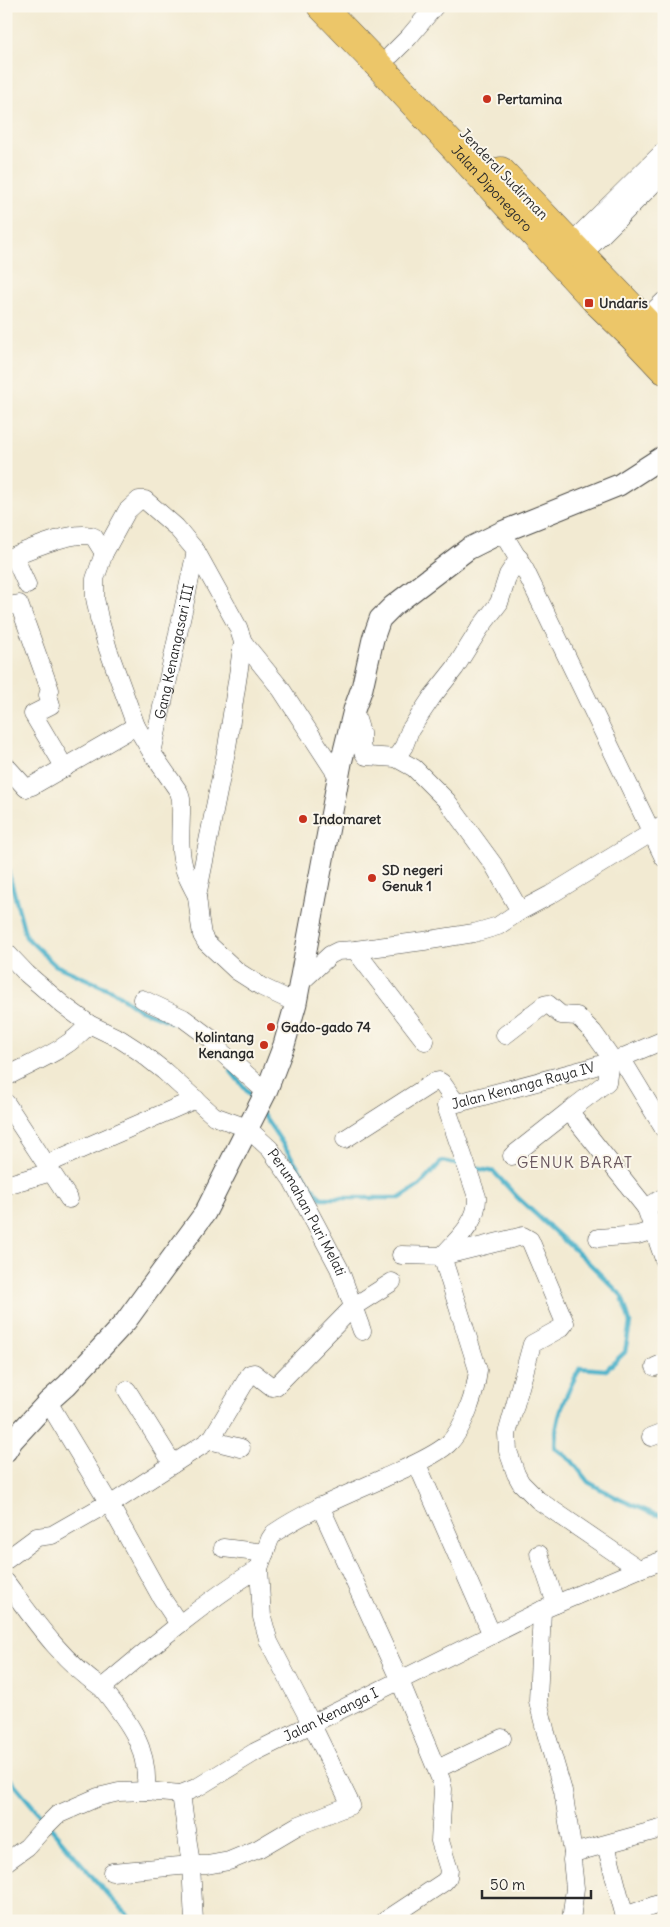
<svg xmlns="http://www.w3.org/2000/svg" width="670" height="1927" font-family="Delius,sans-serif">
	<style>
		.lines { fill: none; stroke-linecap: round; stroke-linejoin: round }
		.stream { stroke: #4ab1c9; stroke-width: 4.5 }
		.minor-casing { stroke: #494844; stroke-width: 19 }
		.tertiary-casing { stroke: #494844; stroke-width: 23 }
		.trunk-casing { stroke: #494844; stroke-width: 29 }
		.minor { stroke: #fff; stroke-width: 18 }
		.tertiary { stroke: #fff; stroke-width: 21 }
		.trunk { stroke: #ecc669; stroke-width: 28 }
		.poi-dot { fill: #c8321e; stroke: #fbf7ec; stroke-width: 2 }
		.labels { text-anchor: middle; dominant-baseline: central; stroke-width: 4; stroke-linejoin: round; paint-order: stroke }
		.poi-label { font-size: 14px; font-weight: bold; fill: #2b2b2b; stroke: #fbf7ec; text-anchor: start }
		.street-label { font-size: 14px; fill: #2b2b2b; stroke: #fbf7ec }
		.quarter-label { font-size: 16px; letter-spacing: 1px; fill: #6b5960; stroke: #fbf7ec }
	</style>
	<rect width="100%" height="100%" fill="#fbf7ec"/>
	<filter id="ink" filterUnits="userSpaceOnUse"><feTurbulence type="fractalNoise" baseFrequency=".02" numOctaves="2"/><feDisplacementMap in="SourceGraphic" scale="10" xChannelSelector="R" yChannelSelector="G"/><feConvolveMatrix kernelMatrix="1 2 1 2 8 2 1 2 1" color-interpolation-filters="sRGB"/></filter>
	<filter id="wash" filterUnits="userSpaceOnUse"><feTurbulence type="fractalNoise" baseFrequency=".0096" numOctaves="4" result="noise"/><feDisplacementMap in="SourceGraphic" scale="20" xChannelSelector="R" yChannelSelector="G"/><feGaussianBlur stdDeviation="1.12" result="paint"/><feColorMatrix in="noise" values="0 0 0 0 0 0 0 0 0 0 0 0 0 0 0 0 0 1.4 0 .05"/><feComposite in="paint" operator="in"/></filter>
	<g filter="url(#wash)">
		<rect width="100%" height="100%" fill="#f2ead2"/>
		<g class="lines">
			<g class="stream">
				<polyline points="6,863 26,937 55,965 113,991 138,1009 171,1022"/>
				<polyline points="230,1070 255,1101"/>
				<polyline points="263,1114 304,1176 321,1198 400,1198 420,1185 442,1161 461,1165"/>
				<path d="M471 1167 494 1172 518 1198 588 1262 622 1296 630 1323 625 1352 606 1370 580 1368C566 1394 555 1418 555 1448L572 1461 588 1482 619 1499 654 1514 664 1516"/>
				<polyline points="664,1694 662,1731 664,1735"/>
				<polyline points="6,1774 45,1821"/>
				<polyline points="50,1827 108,1895 131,1918 136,1921"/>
			</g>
		</g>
	</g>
	<g filter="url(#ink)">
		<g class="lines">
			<g class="minor-casing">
				<g id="minor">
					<polyline points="391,55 409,37 435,6"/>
					<polyline points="571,243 664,151"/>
					<polyline points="582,255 664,173"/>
					<polyline points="644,320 664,301"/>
					<polyline points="502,532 525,570 664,858"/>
					<polyline points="14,556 27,585"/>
					<path d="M6 559C26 551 75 528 94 537L104 553"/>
					<polyline points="6,603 8,606 19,604 50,690 48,695 51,705 33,714 65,768"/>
					<polyline points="243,642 227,747 197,896 200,922 202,935 206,942 237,971 262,987 296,1003"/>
					<path d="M354 710C356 717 359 725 361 733 362 742 359 748 366 756L396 758 414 768 447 801 493 864 520 911"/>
					<path id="s1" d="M152 753 196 551"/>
					<polyline points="396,758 404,746 410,730 432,697 455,668 480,628 499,603 508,575 519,558"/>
					<polyline points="6,766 26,788 32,786 136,726"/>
					<path d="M197 896C193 888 188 880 185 871 177 848 182 823 181 799L179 792 152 753 136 726 108 649 99 618 95 598V579L104 553 127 511 139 500H145L176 527 196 551 238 627 243 642 281 689 339 778"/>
					<polyline points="355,950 425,1041"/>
					<path id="s2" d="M6 952 27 974 63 1005 89 1024 120 1039 140 1052 164 1071 214 1116 247 1128 270 1149 292 1180 339 1268 362 1331"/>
					<polyline points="300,983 330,955 338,951 355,950 424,941 474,933 498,926 520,911 550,895 664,825"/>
					<polyline points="142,999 183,1018 210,1038 218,1049 266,1092"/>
					<polyline points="505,1035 544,1005 548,1004 561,1015 577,1016 593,1032 613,1060"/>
					<polyline points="621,1058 664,1129"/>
					<path d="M6 1077C35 1061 68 1050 89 1024"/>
					<polyline points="6,1103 69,1199"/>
					<polyline points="569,1111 607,1082 610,1061"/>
					<polyline points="345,1139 434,1082 439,1081 442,1083 456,1103"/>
					<polyline points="512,1156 569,1111 646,1208"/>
					<polyline points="47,1164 196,1099"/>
					<polyline points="6,1185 51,1172"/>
					<polyline points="664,1197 646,1208 664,1259"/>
					<polyline points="598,1238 638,1235 653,1230"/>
					<polyline points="401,1255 442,1256 523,1236 530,1240 565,1323 561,1328 532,1344 507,1434 508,1451 516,1474 521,1483 538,1500 639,1569"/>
					<polyline points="655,1367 664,1363"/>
					<polyline points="127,1390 173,1464"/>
					<polyline points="48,1402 110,1505 161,1597 179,1624"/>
					<polyline points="651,1437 664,1432"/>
					<polyline points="209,1440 241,1448"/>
					<polyline points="417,1464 492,1635"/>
					<polyline points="110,1505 207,1442 212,1438 250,1374 254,1373 272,1387 276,1386 353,1307 392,1282"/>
					<polyline points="320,1506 400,1681 441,1780 443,1789 440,1841 449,1870 448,1877 444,1882 385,1921"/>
					<polyline points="223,1548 265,1553"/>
					<polyline points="539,1554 556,1604"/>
					<polyline points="6,1560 37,1537 52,1535 108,1503"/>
					<path d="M6 1582C34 1620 62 1661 102 1688"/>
					<polyline points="542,1610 538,1701 546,1733 563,1791 573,1853 572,1860 575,1888 571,1921"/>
					<polyline points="437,1769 502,1738"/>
					<path d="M146 1791C149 1746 128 1721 102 1688 153 1645 203 1603 259 1568"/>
					<polyline points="181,1794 191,1865 194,1921"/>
					<polyline points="606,1845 626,1921"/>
					<polyline points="573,1853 664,1828"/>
					<path id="s3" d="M6 1862 27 1847 42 1830 57 1815 98 1797 119 1792 146 1791 181 1794 198 1787 255 1752 542 1610 639 1569 664 1560"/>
					<path id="s4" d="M112 1872 191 1865H207L229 1861 258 1849 297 1826 351 1805 311 1723 269 1642 262 1617 259 1568 270 1539 274 1533C308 1510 347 1495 384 1478 403 1469 432 1458 448 1444 464 1429 476 1391 478 1370L442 1256C458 1239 478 1222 477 1197L446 1106 586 1069 621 1058 664 1040"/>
					<polyline points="625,1916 664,1902"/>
				</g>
			</g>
			<g class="tertiary-casing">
				<polyline id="tertiary" points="6,1451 12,1441 48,1402 67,1385 126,1321 158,1277 205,1213 266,1092 284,1045 296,1003 341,763 354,710 362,688 373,639 380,619 393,606 468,549 502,532 619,485 664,456"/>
			</g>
			<g class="trunk-casing">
				<g id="trunk">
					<path id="s5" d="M321 6 379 66 594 299 631 335 664 370"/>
					<polyline points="501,171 664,341"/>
				</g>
			</g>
			<use href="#minor" class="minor"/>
			<use href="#tertiary" class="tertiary"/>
			<use href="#trunk" class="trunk"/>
		</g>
	</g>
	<g class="poi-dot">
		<circle cx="487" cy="99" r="5"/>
		<rect x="584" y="298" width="10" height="10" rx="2.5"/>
		<circle cx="303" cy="819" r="5"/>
		<circle cx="372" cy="878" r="5"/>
		<circle cx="271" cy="1027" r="5"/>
		<circle cx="264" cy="1045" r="5"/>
	</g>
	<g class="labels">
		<g class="poi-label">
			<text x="497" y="99">Pertamina</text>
			<text x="599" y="303">Undaris</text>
			<text x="313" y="819">Indomaret</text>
			<text x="382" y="870">SD negeri<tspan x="382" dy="16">Genuk 1</tspan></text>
			<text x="281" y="1027">Gado-gado 74</text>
			<text x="254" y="1037" text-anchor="end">Kolintang<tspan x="254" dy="16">Kenanga</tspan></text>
		</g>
		<g class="street-label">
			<text transform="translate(504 174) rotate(46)">Jenderal Sudirman</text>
			<text stroke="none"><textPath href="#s5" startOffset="250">Jalan Diponegoro</textPath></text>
			<text stroke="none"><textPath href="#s1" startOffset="104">Gang Kenangasari III</textPath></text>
			<text stroke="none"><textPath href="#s4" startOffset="1191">Jalan Kenanga Raya IV</textPath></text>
			<text stroke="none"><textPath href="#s2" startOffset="406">Perumahan Puri Melati</textPath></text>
			<text stroke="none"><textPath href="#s3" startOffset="368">Jalan Kenanga I</textPath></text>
		</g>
		<g class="quarter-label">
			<text x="575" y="1162">GENUK BARAT</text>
		</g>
	</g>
	<rect width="670" height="1927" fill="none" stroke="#fbf7ec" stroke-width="25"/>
	<path d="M482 1890v8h109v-8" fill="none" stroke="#2b2b2b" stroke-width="2.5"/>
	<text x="490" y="1890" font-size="15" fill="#2b2b2b" stroke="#fbf7ec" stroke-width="4" paint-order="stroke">50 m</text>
</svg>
